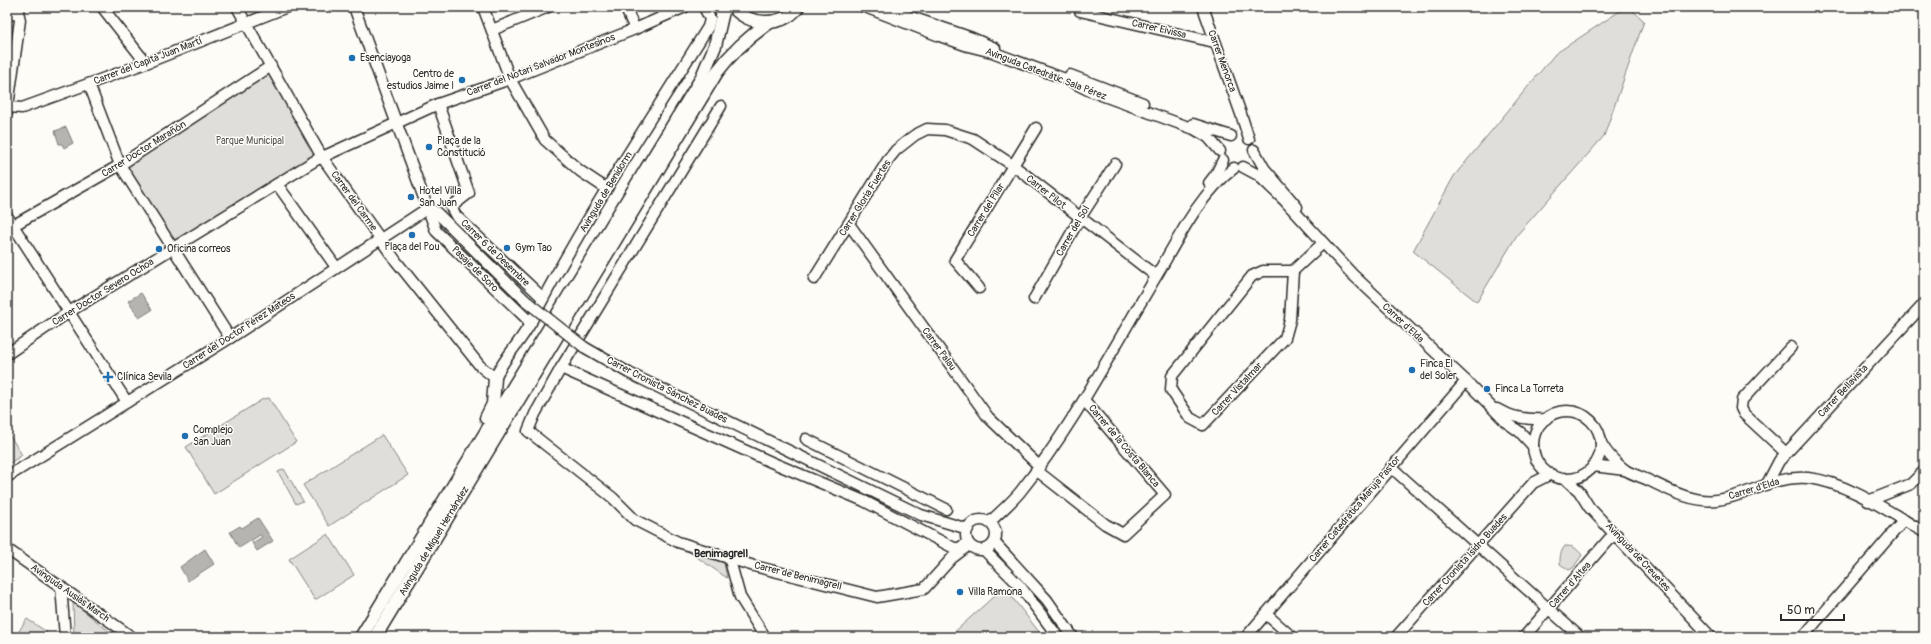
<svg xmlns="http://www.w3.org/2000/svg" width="1931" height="644" font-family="Pangolin,sans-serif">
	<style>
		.green { fill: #dfdeda; stroke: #858482 }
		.water { fill: #b5b4b1; stroke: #7e7d7b }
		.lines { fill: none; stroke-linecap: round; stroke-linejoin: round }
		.minor-casing { stroke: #2b2b2b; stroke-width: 13 }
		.major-casing { stroke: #2b2b2b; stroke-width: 15 }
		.minor { stroke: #fdfcf7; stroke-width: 10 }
		.major { stroke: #fdfcf7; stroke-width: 12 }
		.minor-bridge-casing { stroke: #2b2b2b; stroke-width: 13; stroke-linecap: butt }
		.minor-bridge { stroke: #fdfcf7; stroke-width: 10 }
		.poi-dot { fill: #1f6fb2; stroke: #fdfcf7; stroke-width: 1.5 }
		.labels { text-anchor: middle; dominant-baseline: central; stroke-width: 3; stroke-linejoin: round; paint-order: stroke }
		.street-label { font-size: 10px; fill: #2b2b2b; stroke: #fdfcf7 }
		.poi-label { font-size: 10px; fill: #2b2b2b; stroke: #fdfcf7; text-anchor: start }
		.park-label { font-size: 10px; fill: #585857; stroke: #fdfcf7 }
		.neighbourhood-label { font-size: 11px; font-weight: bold; fill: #2b2b2b; stroke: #fdfcf7 }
	</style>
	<rect width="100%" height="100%" fill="#fdfcf7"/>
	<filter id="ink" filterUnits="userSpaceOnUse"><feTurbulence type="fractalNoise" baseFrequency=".025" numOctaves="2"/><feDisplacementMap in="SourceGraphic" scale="8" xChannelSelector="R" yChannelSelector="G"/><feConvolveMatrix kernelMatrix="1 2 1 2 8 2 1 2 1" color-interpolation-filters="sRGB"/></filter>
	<g filter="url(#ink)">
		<g class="green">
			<polygon points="1626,7 1629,7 1644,21 1604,136 1517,235 1477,302 1413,251 1454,176 1555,54"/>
			<polygon points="13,25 15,26 7,79 7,31"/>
			<polygon points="271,66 322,157 174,248 120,165"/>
			<polygon points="269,398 296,442 214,494 186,447 263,399"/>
			<polygon points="7,431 22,455 7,465"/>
			<polygon points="382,435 408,475 329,526 303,485"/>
			<polygon points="284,469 303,501 296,504 278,472"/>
			<polygon points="328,534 354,575 315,600 289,559"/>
			<path d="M1565 546C1574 546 1576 548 1582 555L1573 568 1569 570 1560 564C1560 557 1560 552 1565 546Z"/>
			<polygon points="688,551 724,563 727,578"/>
			<polygon points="1004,587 1043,637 949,637"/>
			<polygon points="73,602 116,637 74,637"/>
			<polygon points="27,619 47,632 44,637 15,637"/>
		</g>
		<g class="water">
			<polygon points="66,127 73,143 64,148 62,144 59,144 55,131"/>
			<polygon points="141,293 152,310 139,318 128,301"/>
			<polygon points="258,518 273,541 257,551 252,543 262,537 260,535 239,548 230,532 240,526 242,528"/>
			<polygon points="205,549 214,564 188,581 180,567"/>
		</g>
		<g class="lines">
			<g class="minor-casing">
				<g id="minor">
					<polyline points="102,7 146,63"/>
					<path d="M237 7 322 157 396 261 480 366 495 378C504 357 521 342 531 322 583 220 648 124 708 27L710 19 704 7"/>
					<polyline points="354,7 436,231 531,323"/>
					<polyline points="483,7 510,79 545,140 580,171 607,189"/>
					<polyline points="625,7 635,29"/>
					<polyline points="865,7 937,35 968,46 992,52 1068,80 1090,91 1194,129 1208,137 1220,151"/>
					<polyline points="1203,7 1241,114 1249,139"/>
					<polyline points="888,9 972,38 995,48"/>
					<polyline points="1080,11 1214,42"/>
					<polyline points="7,15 15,14 20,7"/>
					<polyline points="492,30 548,7"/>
					<polyline points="1070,75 1143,103"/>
					<polyline points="89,84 120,165 230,338"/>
					<polyline points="438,104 469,193 451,207 456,216 543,298"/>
					<polyline points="721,106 561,368 535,414 528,431 613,498 635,520 678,542 754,566 877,597 924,589 952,558 969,545"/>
					<polyline points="8,107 22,108 146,63 287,7"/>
					<polyline points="7,113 20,20 18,12"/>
					<polyline points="1193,124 1231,136"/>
					<polyline points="1254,150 1264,168 1297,207"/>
					<polyline points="1243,167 1258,175 1285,201 1352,274 1466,381 1506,422 1520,432 1533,446"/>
					<polyline points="1209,183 1216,174 1223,160"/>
					<polyline points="277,184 336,267"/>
					<polyline points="428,208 436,212 526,301"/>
					<polyline points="7,216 127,402"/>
					<polyline points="849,224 988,417 1039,466"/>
					<polyline points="7,229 120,165 271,66"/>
					<polyline points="1293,271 1263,271 1252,276 1172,376 1171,390 1190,418 1203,425 1285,338 1290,320 1293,271 1323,243"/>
					<polyline points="814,279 888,160 896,150 915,135 927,129 945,130 973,139 1014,166 1156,276"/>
					<polyline points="979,288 955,260 1036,128"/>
					<polyline points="1034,299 1080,218 1115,164"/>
					<polyline points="584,347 629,373 921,515 968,529"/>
					<polyline points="7,354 69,312 316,160 438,104 510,79 635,29 685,7"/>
					<polyline points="561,368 771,462 864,501 954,548 959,548 966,544"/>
					<path d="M1497 409C1512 418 1528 420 1546 419"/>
					<circle cx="1567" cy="445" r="34"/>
					<polyline points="806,439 946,509"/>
					<path d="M1601 443C1607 454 1616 463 1625 470 1632 474 1641 477 1648 480 1669 490 1693 503 1717 500 1750 496 1772 475 1808 478 1847 482 1891 513 1924 532"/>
					<polyline points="1786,453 1744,414 1741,408 1742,400 1791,347"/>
					<polyline points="1593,466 1625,470"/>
					<polyline points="1391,467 1580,637"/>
					<polyline points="1036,470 1105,524 1123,534 1165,495 1084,400"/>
					<polyline points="7,477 230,338 428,208"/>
					<polyline points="1564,478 1579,491 1589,507 1711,637"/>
					<polyline points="1768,482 1779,461 1924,304"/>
					<polyline points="1868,501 1911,484 1924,471"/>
					<circle cx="981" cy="535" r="15"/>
					<path d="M990 522C1000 512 1011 503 1020 492 1074 425 1113 348 1157 275 1179 237 1199 195 1234 168"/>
					<polyline points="995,543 1047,600 1073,637"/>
					<polyline points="7,549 132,637"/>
					<polyline points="984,550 1020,586 1058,637"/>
					<polyline points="729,557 740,597 765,637"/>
					<polyline points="61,586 65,637"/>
					<polyline points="1266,614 1292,637"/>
					<polyline points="1246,637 1466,381"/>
					<polyline points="1396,637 1533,483 1551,474"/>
					<polyline points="1524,637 1609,539 1617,535"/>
					<polyline points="1803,637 1904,520"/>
				</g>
			</g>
			<g class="major-casing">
				<g id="major">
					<path d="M733 7C749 26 782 28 798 7"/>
					<polyline points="486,418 493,404 495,378"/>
					<polyline points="361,637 701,79 715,46 724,7"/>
					<path d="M375 637 717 72C732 52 750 36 770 22"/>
				</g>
			</g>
			<use href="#minor" class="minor"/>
			<use href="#major" class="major"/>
			<g class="minor-bridge-casing">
				<polyline id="minor-bridge" points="526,301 584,347"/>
			</g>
			<use href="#minor-bridge" class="minor-bridge"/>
		</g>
	</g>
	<g class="poi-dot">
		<circle cx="352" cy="58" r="4"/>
		<circle cx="462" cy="80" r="4"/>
		<circle cx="429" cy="147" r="4"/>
		<circle cx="411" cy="197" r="4"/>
		<circle cx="412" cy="235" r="4"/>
		<circle cx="507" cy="248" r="4"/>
		<circle cx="159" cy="249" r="4"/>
		<circle cx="1412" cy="370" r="4"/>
		<path d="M106 371h4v4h4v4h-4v4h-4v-4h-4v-4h4z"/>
		<circle cx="1487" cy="389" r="4"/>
		<circle cx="185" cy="436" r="4"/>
		<circle cx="960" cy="592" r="4"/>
	</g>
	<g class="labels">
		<g class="street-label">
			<text transform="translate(1159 29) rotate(13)">Carrer Eivissa</text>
			<text transform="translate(148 61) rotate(-21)">Carrer del Capità Juan Martí</text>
			<text transform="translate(1222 61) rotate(70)">Carrer Menorca</text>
			<text transform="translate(541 65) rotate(-21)">Carrer del Notari Salvador Montesinos</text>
			<text transform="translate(1046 74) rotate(21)">Avinguda Catedràtic Sala Pérez</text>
			<text transform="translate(144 149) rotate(-32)">Carrer Doctor Marañón</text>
			<text transform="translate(606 192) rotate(-59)">Avinguda de Benidorm</text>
			<text transform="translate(1046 192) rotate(38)">Carrer Pilot</text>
			<text transform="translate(865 198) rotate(-58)">Carrer Gloria Fuertes</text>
			<text transform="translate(354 201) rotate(54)">Carrer del Carme</text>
			<text transform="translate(986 210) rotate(-58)">Carrer del Pilar</text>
			<text transform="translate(1073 231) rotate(-60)">Carrer del Sol</text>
			<text transform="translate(495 253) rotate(44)">Carrer 6 de Desembre</text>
			<text transform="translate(475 269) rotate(44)">Pasaje de Soro</text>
			<text transform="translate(103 292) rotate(-32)">Carrer Doctor Severo Ochoa</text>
			<text transform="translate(1403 323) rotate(43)">Carrer d'Elda</text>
			<text transform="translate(239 331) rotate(-33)">Carrer del Doctor Pérez Mateos</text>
			<text transform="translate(939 349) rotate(54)">Carrer Palau</text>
			<text transform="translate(1237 389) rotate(-47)">Carrer Vistalmar</text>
			<text transform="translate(667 390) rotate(27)">Carrer Cronista Sánchez Buades</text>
			<text transform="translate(1843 391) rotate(-47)">Carrer Bellavista</text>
			<text transform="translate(1124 446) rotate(50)">Carrer de la Costa Blanca</text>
			<text transform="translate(1754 489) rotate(-17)">Carrer d'Elda</text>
			<text transform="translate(1355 509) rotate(-50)">Carrer Catedràtica Maruja Pastor</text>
			<text transform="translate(434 541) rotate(-59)">Avinguda de Miguel Hernández</text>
			<text transform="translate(1638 557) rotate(47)">Avinguda de Creuetes</text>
			<text transform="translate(1465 560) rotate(-48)">Carrer Cronista Isidro Buades</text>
			<text transform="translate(798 576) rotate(14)">Carrer de Benimagrell</text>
			<text transform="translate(1570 585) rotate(-49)">Carrer d'Altea</text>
			<text transform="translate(70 593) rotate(35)">Avinguda Ausiàs March</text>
		</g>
		<g class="poi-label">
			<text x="360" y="58">Esenciayoga</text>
			<text x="454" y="74" text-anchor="end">Centro de<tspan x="454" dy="12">estudios Jaime I</tspan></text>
			<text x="437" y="141">Plaça de la<tspan x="437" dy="12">Constitució</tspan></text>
			<text x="419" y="191">Hotel Villa<tspan x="419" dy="12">San Juan</tspan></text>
			<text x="412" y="247" text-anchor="middle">Plaça del Pou</text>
			<text x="515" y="248">Gym Tao</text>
			<text x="167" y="249">Oficina correos</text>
			<text x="1420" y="364">Finca El<tspan x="1420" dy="12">del Soler</tspan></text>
			<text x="117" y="377">Clínica Sevila</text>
			<text x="1495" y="389">Finca La Torreta</text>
			<text x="193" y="430">Complejo<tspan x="193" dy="12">San Juan</tspan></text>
			<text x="968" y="592">Villa Ramona</text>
		</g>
		<g class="park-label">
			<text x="250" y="141">Parque Municipal</text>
		</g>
		<g class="neighbourhood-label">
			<text x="721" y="553">Benimagrell</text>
		</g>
	</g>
	<rect width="1931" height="644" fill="none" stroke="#fdfcf7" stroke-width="24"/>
	<rect x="12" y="12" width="1907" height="620" fill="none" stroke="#2b2b2b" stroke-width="1.5" filter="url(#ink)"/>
	<path d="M1781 614v6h63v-6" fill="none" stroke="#2b2b2b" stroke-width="2"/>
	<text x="1787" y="614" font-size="12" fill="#2b2b2b" stroke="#fdfcf7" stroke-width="3" paint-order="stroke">50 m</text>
</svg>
